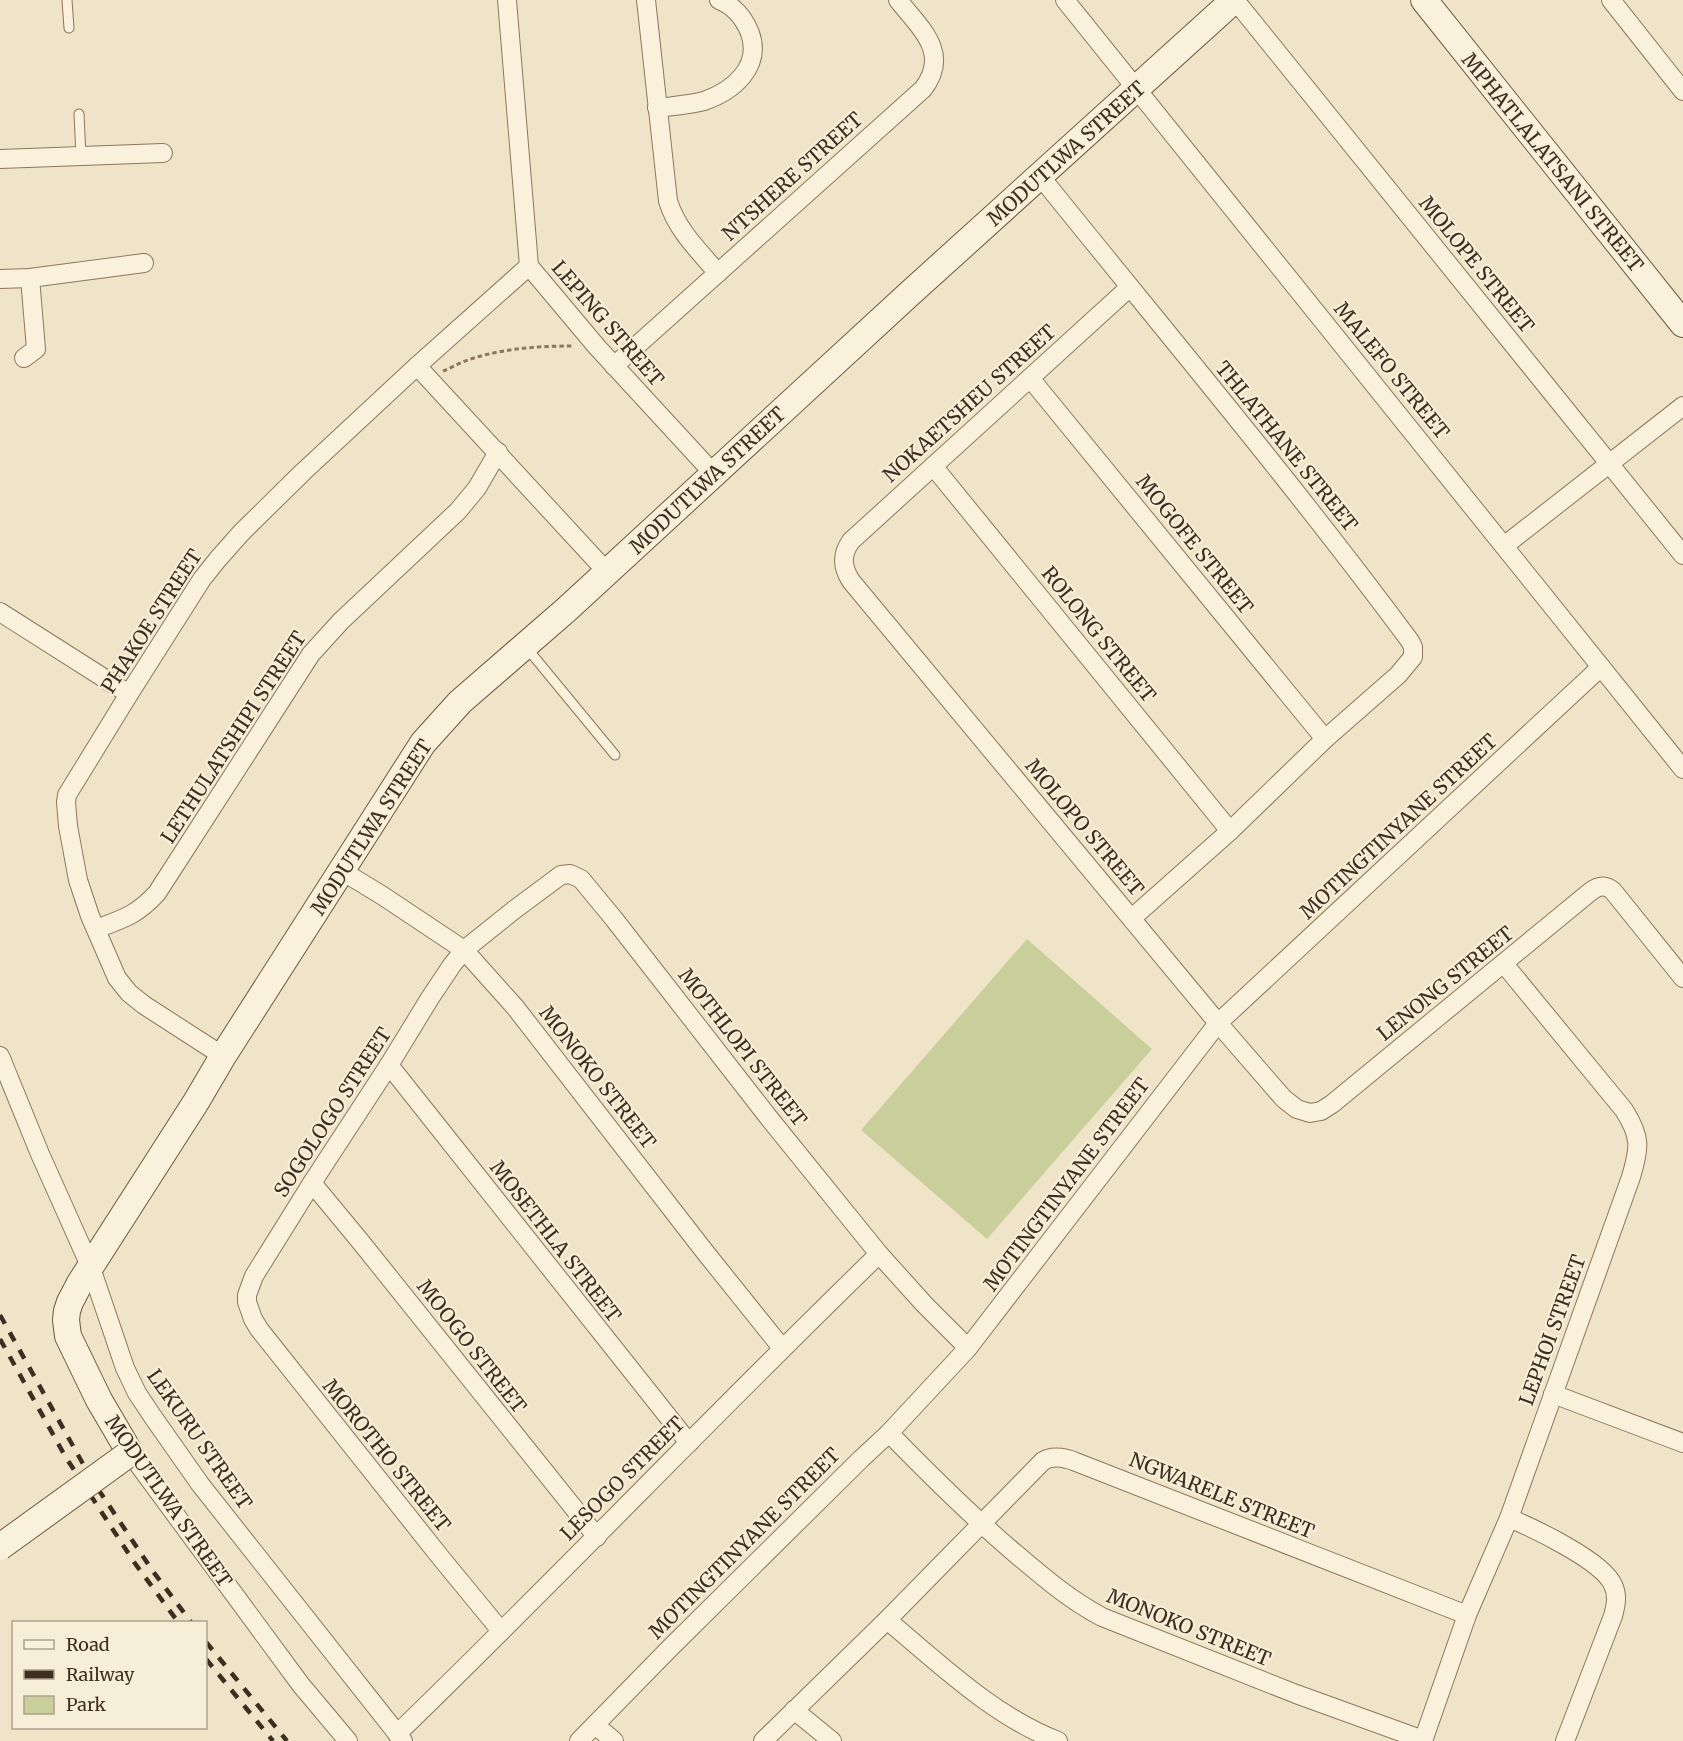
<svg xmlns="http://www.w3.org/2000/svg" width="1683" height="1741" font-family="Merriweather,serif">
	<style>
		.green { fill: #c9cf9b }
		.lines { fill: none; stroke-linecap: round; stroke-linejoin: round }
		.lane-casing { stroke: #8d765c; stroke-width: 11 }
		.street-casing { stroke: #8d765c; stroke-width: 20 }
		.secondary-casing { stroke: #6f573f; stroke-width: 28 }
		.path { stroke: #8d765c; stroke-width: 3; stroke-dasharray: 4.5 3; stroke-linecap: butt }
		.lane { stroke: #faf1dc; stroke-width: 9 }
		.street { stroke: #faf1dc; stroke-width: 18 }
		.secondary { stroke: #faf1dc; stroke-width: 26 }
		.rail { stroke: #3d2e20; stroke-width: 4.5; stroke-dasharray: 10 10; stroke-linecap: butt }
		.secondary-bridge-casing { stroke: #6f573f; stroke-width: 28; stroke-linecap: butt }
		.secondary-bridge { stroke: #faf1dc; stroke-width: 26 }
		.labels { text-anchor: middle; dominant-baseline: central; stroke-width: 4.5; stroke-linejoin: round; paint-order: stroke }
		.street-label { font-size: 20px; fill: #3d2e20; stroke: #f7eed8 }
	</style>
	<rect width="100%" height="100%" fill="#f0e4c8"/>
	<polygon class="green" points="1027,939 1152,1049 987,1239 861,1130"/>
	<g class="lines">
		<g class="lane-casing">
			<g id="lane">
				<polyline points="67,0 69,28"/>
				<polyline points="79,114 81,156"/>
				<polyline points="526,647 615,755"/>
			</g>
		</g>
		<g class="street-casing">
			<g id="street">
				<polyline points="507,0 529,266 597,347 714,474"/>
				<path d="M646 0 668 201C677 230 698 250 718 273"/>
				<polyline points="1065,0 1683,769"/>
				<polyline points="1235,0 1683,555"/>
				<polyline points="1611,0 1683,91"/>
				<path d="M657 108C673 106 689 105 704 101 733 91 762 67 750 33 744 18 734 6 719 0"/>
				<polyline points="0,159 163,153"/>
				<path d="M1040 176C1164 330 1292 482 1410 641L1413 647V657L1398 675 1325 739 1230 831 1132 918"/>
				<polyline points="0,279 30,278 144,263"/>
				<path d="M1130 287 851 541C841 555 842 567 851 581L1218 1023 1284 1099 1297 1109 1310 1113 1321 1111 1332 1104 1590 892C1598 886 1605 884 1613 891L1683 978"/>
				<polyline points="24,358 36,349 30,278"/>
				<polyline points="417,366 607,572"/>
				<path d="M614 366 923 89C951 53 920 28 898 0"/>
				<polyline points="1030,378 1325,739"/>
				<polyline points="933,466 1230,831"/>
				<polyline points="1504,546 1683,406"/>
				<polyline points="0,612 129,694"/>
				<polyline points="342,871 383,896 464,950 515,1007 705,1252 782,1348"/>
				<path d="M96 929C123 919 137 915 157 893L311 654 341 621 458 511 477 488 498 452"/>
				<polyline points="0,1056 40,1154 91,1268 125,1368 137,1393 153,1417 200,1484 403,1741"/>
				<polyline points="223,1056 144,1005 129,993 117,978 90,916 78,880 68,826 66,802 67,795 129,694 202,579 218,559 241,533 303,472 417,366 529,266"/>
				<polyline points="389,1065 689,1443"/>
				<polyline points="312,1183 360,1241 597,1537"/>
				<polyline points="1553,1394 1683,1443"/>
				<path d="M889 1433C930 1475 971 1516 1016 1554 1043 1577 1070 1600 1102 1617L1296 1694 1423 1740"/>
				<polyline points="130,1453 301,1685 348,1741"/>
				<path d="M1509 1518C1533 1528 1603 1561 1613 1585 1618 1595 1616 1605 1613 1616L1565 1741"/>
				<path d="M887 1620C940 1664 993 1716 1058 1741"/>
				<polyline points="501,1631 441,1558 259,1329 253,1319 247,1302 247,1295 254,1276 312,1183 389,1065 430,998 452,965 464,950 514,910 561,875 570,874 581,879 614,919 769,1118 879,1254 925,1305 968,1348"/>
				<polyline points="794,1710 832,1741"/>
				<polyline points="595,1725 614,1741"/>
				<path d="M397 1734C560 1576 716 1412 879 1254"/>
				<polyline points="579,1741 670,1648 861,1459 889,1433 968,1348 1218,1023 1601,667"/>
				<path d="M763 1741 887 1620 1043 1461C1053 1455 1066 1458 1076 1462L1467 1615"/>
				<path d="M1423 1741 1467 1615 1509 1518 1631 1177C1640 1147 1641 1137 1624 1110L1504 964"/>
			</g>
		</g>
		<g class="secondary-casing">
			<g id="secondary">
				<polyline points="1424,0 1683,324"/>
				<polyline points="130,1453 99,1400 68,1336 66,1320 67,1311 70,1302 80,1283 196,1102 223,1056 423,743 460,702 566,610 907,296 1234,0"/>
			</g>
		</g>
		<path class="path" d="M443 371C453 367 463 361 474 358 506 348 541 346 574 346"/>
		<use href="#lane" class="lane"/>
		<use href="#street" class="street"/>
		<use href="#secondary" class="secondary"/>
		<g class="rail">
			<polyline points="0,1315 92,1480 152,1570 191,1622"/>
			<polyline points="0,1339 65,1456 134,1562 178,1622"/>
			<polyline points="206,1642 287,1741"/>
			<polyline points="206,1659 273,1741"/>
		</g>
		<g class="secondary-bridge-casing">
			<polyline id="secondary-bridge" points="0,1547 130,1453"/>
		</g>
		<use href="#secondary-bridge" class="secondary-bridge"/>
	</g>
	<g class="labels">
		<g class="street-label">
			<text transform="translate(1066 153) rotate(-42)">MODUTLWA STREET</text>
			<text transform="translate(1553 162) rotate(51)">MPHATLALATSANI STREET</text>
			<text transform="translate(792 176) rotate(-42)">NTSHERE STREET</text>
			<text transform="translate(1477 264) rotate(51)">MOLOPE STREET</text>
			<text transform="translate(608 323) rotate(49)">LEPING STREET</text>
			<text transform="translate(1392 370) rotate(51)">MALEFO STREET</text>
			<text transform="translate(969 403) rotate(-42)">NOKAETSHEU STREET</text>
			<text transform="translate(1287 446) rotate(51)">THLATHANE STREET</text>
			<text transform="translate(707 480) rotate(-43)">MODUTLWA STREET</text>
			<text transform="translate(1195 544) rotate(51)">MOGOFE STREET</text>
			<text transform="translate(151 621) rotate(-57)">PHAKOE STREET</text>
			<text transform="translate(1099 634) rotate(51)">ROLONG STREET</text>
			<text transform="translate(233 737) rotate(-57)">LETHULATSHIPI STREET</text>
			<text transform="translate(1398 826) rotate(-43)">MOTINGTINYANE STREET</text>
			<text transform="translate(371 827) rotate(-57)">MODUTLWA STREET</text>
			<text transform="translate(1085 827) rotate(50)">MOLOPO STREET</text>
			<text transform="translate(1445 983) rotate(-39)">LENONG STREET</text>
			<text transform="translate(743 1047) rotate(52)">MOTHLOPI STREET</text>
			<text transform="translate(598 1077) rotate(52)">MONOKO STREET</text>
			<text transform="translate(332 1112) rotate(-57)">SOGOLOGO STREET</text>
			<text transform="translate(1066 1184) rotate(-53)">MOTINGTINYANE STREET</text>
			<text transform="translate(556 1241) rotate(52)">MOSETHLA STREET</text>
			<text transform="translate(1552 1330) rotate(-70)">LEPHOI STREET</text>
			<text transform="translate(472 1346) rotate(52)">MOOGO STREET</text>
			<text transform="translate(200 1439) rotate(55)">LEKURU STREET</text>
			<text transform="translate(387 1455) rotate(51)">MOROTHO STREET</text>
			<text transform="translate(622 1478) rotate(-45)">LESOGO STREET</text>
			<text transform="translate(1222 1495) rotate(22)">NGWARELE STREET</text>
			<text transform="translate(169 1501) rotate(55)">MODUTLWA STREET</text>
			<text transform="translate(744 1543) rotate(-45)">MOTINGTINYANE STREET</text>
			<text transform="translate(1189 1627) rotate(22)">MONOKO STREET</text>
		</g>
	</g>
	<rect x="12" y="1621" width="195" height="108" fill="#f7eed8" stroke="#ada18e" stroke-width="1.5"/>
	<rect x="24" y="1640" width="30" height="9" fill="#faf1dc" stroke="#ada18e" stroke-width="1.5"/>
	<text x="66" y="1651" font-size="18" fill="#3d2e20">Road</text>
	<rect x="24" y="1670" width="30" height="9" fill="#3d2e20" stroke="#ada18e" stroke-width="1.5"/>
	<text x="66" y="1681" font-size="18" fill="#3d2e20">Railway</text>
	<rect x="24" y="1696" width="30" height="18" fill="#c9cf9b" stroke="#ada18e" stroke-width="1.5"/>
	<text x="66" y="1711" font-size="18" fill="#3d2e20">Park</text>
</svg>
